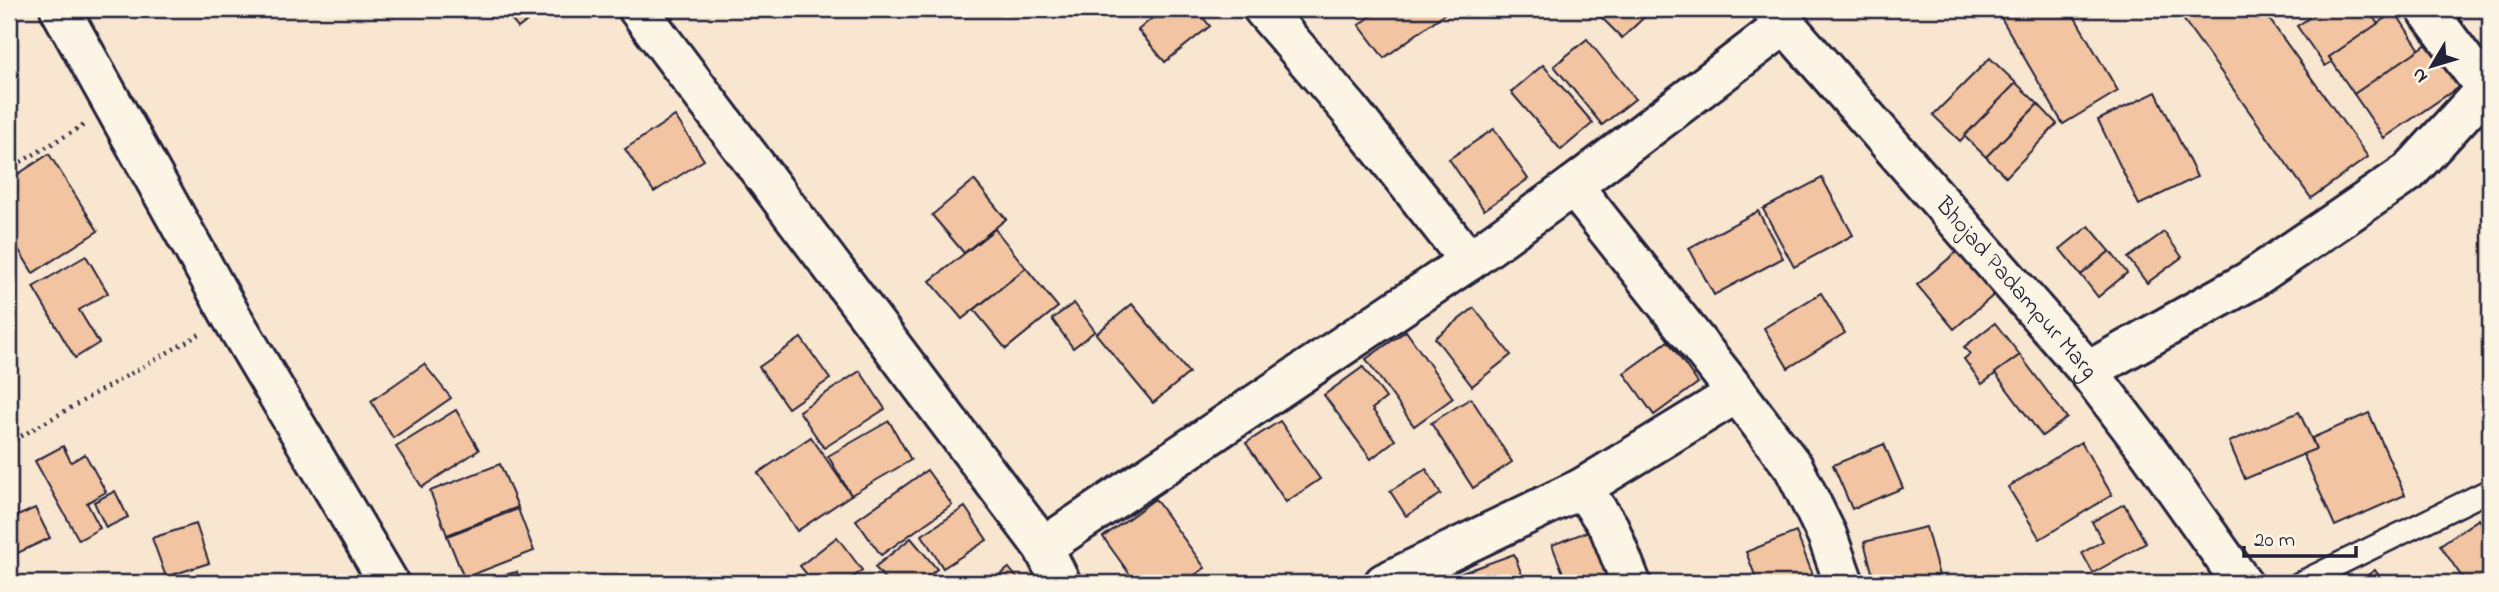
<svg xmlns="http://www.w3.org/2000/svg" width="2499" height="592" font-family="'Indie Flower',sans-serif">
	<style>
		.building { fill: #f2c4a1; stroke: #22223b; stroke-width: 2 }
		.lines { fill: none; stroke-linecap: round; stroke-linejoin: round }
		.lane-casing { stroke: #22223b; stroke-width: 26 }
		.street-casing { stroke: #22223b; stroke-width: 44 }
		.secondary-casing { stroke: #22223b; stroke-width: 44 }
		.path { stroke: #22223b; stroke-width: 4.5; stroke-dasharray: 2 5; stroke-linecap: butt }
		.lane { stroke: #fcf5e5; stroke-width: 21 }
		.street { stroke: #fcf5e5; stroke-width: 38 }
		.secondary { stroke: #fcf5e5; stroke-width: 38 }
		.labels { text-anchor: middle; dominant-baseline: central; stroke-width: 5; stroke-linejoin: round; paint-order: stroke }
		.street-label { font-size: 24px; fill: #22223b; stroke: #fcf5e5 }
	</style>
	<rect width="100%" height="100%" fill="#f9e6d1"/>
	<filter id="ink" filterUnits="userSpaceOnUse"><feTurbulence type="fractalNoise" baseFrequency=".0143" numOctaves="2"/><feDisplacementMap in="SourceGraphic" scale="14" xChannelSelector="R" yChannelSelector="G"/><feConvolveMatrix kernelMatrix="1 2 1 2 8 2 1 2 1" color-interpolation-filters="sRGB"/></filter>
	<g filter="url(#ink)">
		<g class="building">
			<polygon points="503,9 543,9 518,28"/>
			<polygon points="1163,9 1196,9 1210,26 1165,62 1138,30"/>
			<polygon points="1381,9 1441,9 1444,14 1384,58 1359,25"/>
			<polygon points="1593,9 1653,9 1622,38"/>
			<polygon points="1996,9 2070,9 2118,91 2063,124"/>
			<polygon points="2176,9 2262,9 2368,157 2311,198"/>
			<polygon points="2323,9 2367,9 2378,24 2329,57 2332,62 2325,66 2297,26"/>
			<polygon points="2454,9 2472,9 2460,17"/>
			<polygon points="2395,12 2420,50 2354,94 2329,57"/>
			<polygon points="1587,39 1635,99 1602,125 1554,66"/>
			<polygon points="2430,42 2460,86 2384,138 2354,94"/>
			<polygon points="1990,58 2016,83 1960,141 1933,115"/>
			<polygon points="1543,65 1593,123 1561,150 1511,92"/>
			<polygon points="2016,83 2038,104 1986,157 1964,136"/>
			<polygon points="2156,92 2197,177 2139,205 2098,120"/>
			<polygon points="2038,104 2057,124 2006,177 1986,157"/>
			<polygon points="675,116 704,160 654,192 625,149"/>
			<polygon points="1494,129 1528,179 1484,210 1449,159"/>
			<polygon points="49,154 98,231 33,273 9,234 9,180"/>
			<polygon points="1822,178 1853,235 1794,267 1763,209"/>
			<polygon points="974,180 1006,219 964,253 932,215"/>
			<polygon points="1758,211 1783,258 1714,295 1689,248"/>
			<polygon points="2089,226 2110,251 2081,275 2060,249"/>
			<polygon points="995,229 1026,268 962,319 930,281"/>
			<polygon points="2164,232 2182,257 2147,283 2128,258"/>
			<polygon points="1958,251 1995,294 1954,329 1917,285"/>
			<polygon points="2110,251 2127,273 2098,297 2081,275"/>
			<polygon points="86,256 108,293 79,310 99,343 75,358 33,287"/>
			<polygon points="1026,268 1058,307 1006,349 974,310"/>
			<polygon points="1821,293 1845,333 1788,368 1764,328"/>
			<polygon points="1074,303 1095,331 1073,348 1052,319"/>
			<polygon points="1132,304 1189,373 1153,403 1096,334"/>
			<polygon points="1474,308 1511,355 1472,386 1435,338"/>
			<polygon points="1995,323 2020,355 1982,384 1964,359 1970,354 1964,347"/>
			<polygon points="1406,331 1453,398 1414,426 1366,359"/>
			<polygon points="801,338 830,379 788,408 759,367"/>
			<polygon points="1668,341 1698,383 1654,415 1624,373"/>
			<polygon points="2020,355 2067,418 2042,436 1995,373"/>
			<polygon points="424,364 451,398 393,438 371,401"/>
			<polygon points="1363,367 1386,398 1372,409 1395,440 1371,459 1324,395"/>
			<polygon points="860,371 885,409 824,448 799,411"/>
			<polygon points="1471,398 1512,462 1473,488 1431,423"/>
			<polygon points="456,410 479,450 422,487 396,447"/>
			<polygon points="2299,412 2316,449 2245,479 2229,442"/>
			<polygon points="2369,413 2405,495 2335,526 2303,454 2316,449 2312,438"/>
			<polygon points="889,421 911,460 851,495 828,456"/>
			<polygon points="1280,421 1320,479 1286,502 1246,443"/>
			<polygon points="811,437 851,495 797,531 758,473"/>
			<polygon points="2081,442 2112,495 2040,539 2008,487"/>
			<polygon points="1884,444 1903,488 1852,509 1833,465"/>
			<polygon points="63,446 71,462 85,454 106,492 87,503 100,528 79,540 35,461"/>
			<polygon points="500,464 518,507 447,535 430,491"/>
			<polygon points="1426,469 1441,494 1406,516 1390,491"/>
			<polygon points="927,470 952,505 881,555 856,520"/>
			<polygon points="115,491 128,517 106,528 94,502"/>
			<polygon points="1155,499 1205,568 1183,583 1136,583 1103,537"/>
			<polygon points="2124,504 2146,543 2093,573 2082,553 2103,541 2092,522"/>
			<polygon points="965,507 987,540 943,568 922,535"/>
			<polygon points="35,508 50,538 9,557 9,520"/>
			<polygon points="518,509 534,551 464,578 447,536"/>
			<polygon points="2479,519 2490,535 2490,583 2466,583 2440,545"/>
			<polygon points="196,524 209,563 166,577 152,538"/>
			<polygon points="1926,527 1941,583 1875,583 1864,542"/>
			<polygon points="1594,529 1614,583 1567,583 1552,545"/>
			<polygon points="1796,532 1816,583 1758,583 1746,552"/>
			<polygon points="837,537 862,570 846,583 814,583 800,566"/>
			<polygon points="911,538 937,569 920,583 888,583 875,567"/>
			<polygon points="1514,554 1525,583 1447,583 1445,579"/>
			<polygon points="1009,568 1021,583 989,583"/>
			<polygon points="2375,570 2384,583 2357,583"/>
			<polygon points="517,572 520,583 472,583 471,582"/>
			<polygon points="2191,577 2196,583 2181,583"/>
		</g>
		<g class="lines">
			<g class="lane-casing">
				<polyline id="lane" points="2300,583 2490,490"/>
			</g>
			<g class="street-casing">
				<g id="street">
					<polyline points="60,9 231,316 389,583"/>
					<polyline points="638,9 1043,547 1061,583"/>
					<polyline points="1263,9 1349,109 1469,261"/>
					<polyline points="2426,9 2485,88"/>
					<polyline points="1573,186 1737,393 1794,468 1827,535 1844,583"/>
					<polyline points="2088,371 2249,281 2409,172 2490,84"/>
					<polyline points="1582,488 1609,527 1631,583"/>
					<polyline points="1043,547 1469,261 1573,186 1786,24"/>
					<polyline points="1384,583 1582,488 1737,393"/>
				</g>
			</g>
			<g class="secondary-casing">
				<g id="secondary">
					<path id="s1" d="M1772 9 2088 371 2151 454 2242 583"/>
				</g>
			</g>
			<g class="path">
				<polyline points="9,169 84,125"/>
				<polyline points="9,443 200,334"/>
			</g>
			<use href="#lane" class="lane"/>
			<use href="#street" class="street"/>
			<use href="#secondary" class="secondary"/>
		</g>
	</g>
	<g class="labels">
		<g class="street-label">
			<text stroke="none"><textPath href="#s1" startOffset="371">Bhojad Padampur Marg</textPath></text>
		</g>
	</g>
	<rect width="2499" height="592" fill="none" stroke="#fcf5e5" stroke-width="35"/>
	<rect x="18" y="18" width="2464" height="557" fill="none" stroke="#22223b" stroke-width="2.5" filter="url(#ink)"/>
	<g transform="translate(2432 66) rotate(232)" stroke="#fcf5e5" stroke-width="5" paint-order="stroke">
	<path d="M0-5L12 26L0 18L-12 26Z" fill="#22223b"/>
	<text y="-10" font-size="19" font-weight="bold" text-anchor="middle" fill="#22223b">N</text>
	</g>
	<path d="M2244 546v10h112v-10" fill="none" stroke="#22223b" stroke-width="3.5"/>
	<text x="2254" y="546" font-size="21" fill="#22223b" stroke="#fcf5e5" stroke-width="5" paint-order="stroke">20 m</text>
</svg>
